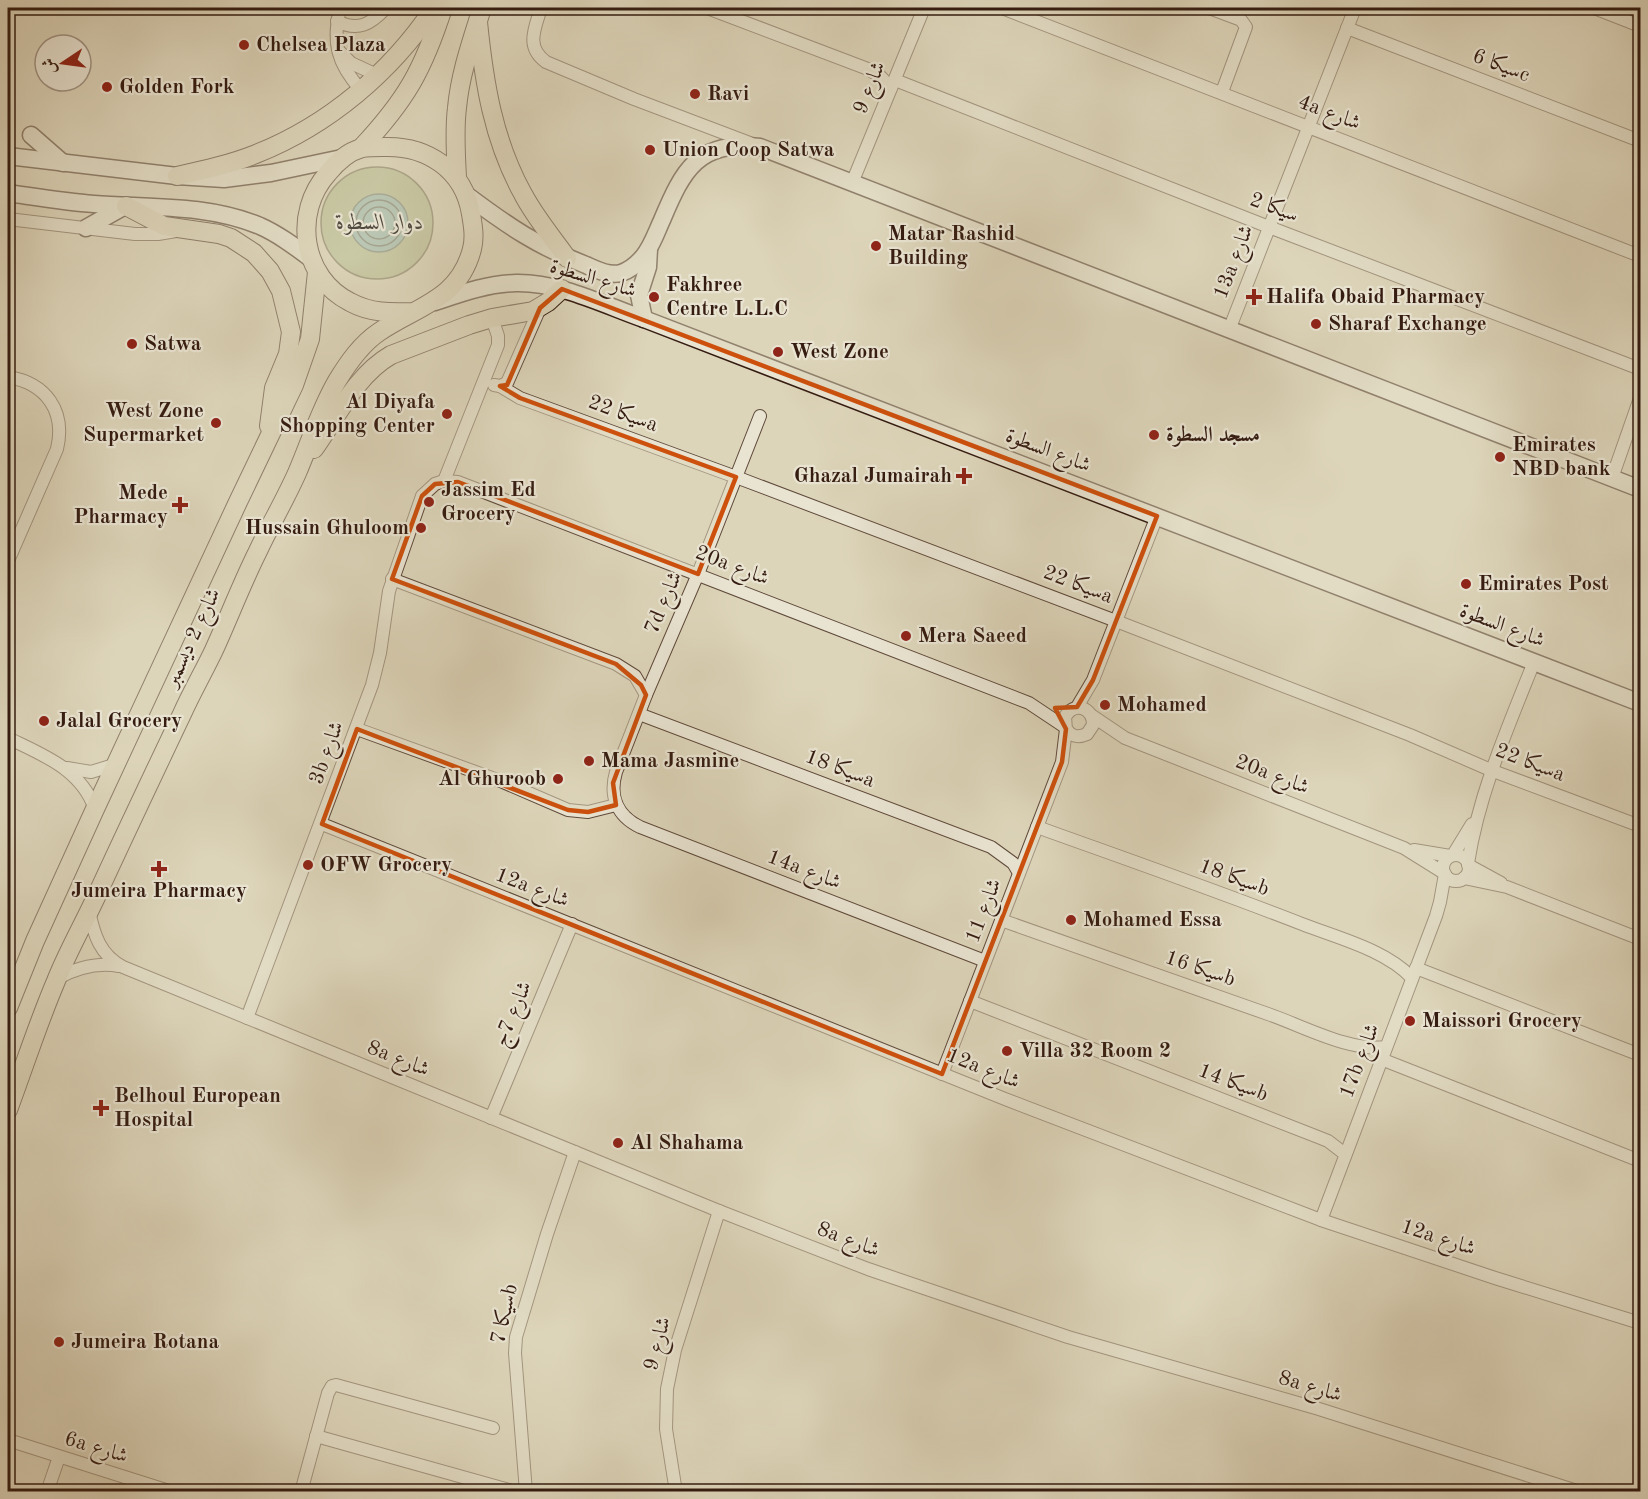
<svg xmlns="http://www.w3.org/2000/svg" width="1648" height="1499" font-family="'Old Standard TT',Amiri,serif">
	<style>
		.green { fill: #b3bd8e; stroke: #746c50; stroke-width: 1.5 }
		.water { fill: #93b9b0; stroke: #6d7a70; stroke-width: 1.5 }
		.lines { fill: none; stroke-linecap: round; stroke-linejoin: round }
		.shore { stroke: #646a60; stroke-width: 1.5 }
		.street-casing { stroke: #5f4a3b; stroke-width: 14 }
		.secondary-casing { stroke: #351c11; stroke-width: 19 }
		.primary-casing { stroke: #351c11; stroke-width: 20 }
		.street { stroke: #e9e4d2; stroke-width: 12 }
		.secondary { stroke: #e9e4d2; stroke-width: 16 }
		.primary { stroke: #ddd5ba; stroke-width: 18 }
		.marked { fill: none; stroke: #cd500d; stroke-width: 4.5; stroke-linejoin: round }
		.poi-dot { fill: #8f2418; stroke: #e9e4d2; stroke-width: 2 }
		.labels { text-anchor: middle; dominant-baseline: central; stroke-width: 4.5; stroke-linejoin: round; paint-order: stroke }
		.poi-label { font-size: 21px; font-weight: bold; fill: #351c11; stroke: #e9e4d2; text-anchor: start }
		.street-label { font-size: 21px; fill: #351c11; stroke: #e9e4d2 }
		.water-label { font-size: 22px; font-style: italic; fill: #514b41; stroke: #e9e4d2 }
	</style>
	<rect width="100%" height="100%" fill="#ddd5ba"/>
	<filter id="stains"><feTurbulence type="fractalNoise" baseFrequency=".00333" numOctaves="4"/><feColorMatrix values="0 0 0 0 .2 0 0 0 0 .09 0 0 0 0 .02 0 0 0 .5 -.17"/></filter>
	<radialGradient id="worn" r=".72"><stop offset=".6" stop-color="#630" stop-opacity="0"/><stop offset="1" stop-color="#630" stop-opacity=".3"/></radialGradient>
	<circle class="green" cx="377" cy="223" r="56"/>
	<circle class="water" cx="379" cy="223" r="29"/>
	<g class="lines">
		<g class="shore">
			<circle cx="379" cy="223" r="23"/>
			<circle cx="379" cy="223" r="16"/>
		</g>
		<g class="street-casing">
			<g id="street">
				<path d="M340 8C332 43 337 63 361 90"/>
				<path d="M541 8C535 28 525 47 546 62L634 99 750 143"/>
				<polyline points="707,8 868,69 881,77 891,88"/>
				<polyline points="1002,8 1640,256"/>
				<polyline points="1209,8 1241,20 1246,27 1222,92"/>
				<polyline points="1594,8 1640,26"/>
				<path d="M337 21C358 32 371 24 386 8"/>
				<polyline points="1347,28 1640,141"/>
				<polyline points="339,51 351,63 377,75"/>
				<polyline points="895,80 1269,227 1640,369"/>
				<polyline points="852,183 924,8"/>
				<polyline points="8,219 135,234 158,234 176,231"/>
				<polyline points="1229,330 1355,8"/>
				<path d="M8 377C46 383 66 411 57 449L8 561"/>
				<polyline points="494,385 500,386 507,383 540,308"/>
				<polyline points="500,386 520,398 736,477 1116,621 1410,735 1493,771 1640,826"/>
				<path d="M760 416 698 574 646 695 616 772C609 796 617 816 640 827L985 961"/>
				<polyline points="1612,478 1640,398"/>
				<polyline points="444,481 498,345 498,336 492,318"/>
				<polyline points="392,579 616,664 635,676 646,695"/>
				<polyline points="1077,707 1093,680 1157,516"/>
				<polyline points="639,714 991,847 1013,863 1019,873"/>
				<polyline points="1091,715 1125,738 1404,848 1444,873"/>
				<polyline points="357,729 503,782 568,810 588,812 616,805"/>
				<path d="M8 738C43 755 81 769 95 809"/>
				<polyline points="67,768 91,772 117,764"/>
				<polyline points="322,824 1005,1099 1321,1220 1495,1278 1640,1323"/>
				<path d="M1037 827C1126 859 1215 890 1302 924 1338 938 1386 950 1412 978"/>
				<polyline points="1414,850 1450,856"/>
				<polyline points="1453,855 1472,824"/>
				<circle cx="1456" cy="868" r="13"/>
				<path d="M1468 863C1479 793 1508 727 1534 662"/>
				<polyline points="1468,865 1501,883"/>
				<polyline points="1464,878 1507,887 1640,939"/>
				<path d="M89 911C94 935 100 955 123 967L719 1211 868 1269 1068 1337 1319 1409 1580 1492"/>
				<path d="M1001 920C1090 951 1179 982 1268 1014 1303 1026 1350 1052 1386 1047"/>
				<polyline points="1416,968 1640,1055"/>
				<path d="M56 979C76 968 96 962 119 966"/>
				<polyline points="970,1001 1318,1137 1328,1141 1345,1154"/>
				<polyline points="247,1018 372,685 380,653 389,591 422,496 435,484 444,481 458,482 1029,703 1065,727"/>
				<polyline points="1381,1059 1640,1161"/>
				<path d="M942 1074 1062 762 1066 729 1065 717C1074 701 1093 707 1093 725L1087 734C1078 738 1072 737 1066 729"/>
				<polyline points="491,1118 572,924"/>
				<polyline points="1321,1220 1436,916 1440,902 1445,874"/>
				<polyline points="316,1436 509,1490"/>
				<polyline points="8,1440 172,1492"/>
				<polyline points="47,1492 59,1457"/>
				<polyline points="301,1492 328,1393 332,1386 336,1385 493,1428"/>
				<polyline points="526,1492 515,1353 516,1337 547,1234 575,1152"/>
				<polyline points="676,1492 666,1429 667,1389 675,1350 719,1211"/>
			</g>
		</g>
		<g class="secondary-casing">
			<g id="secondary">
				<polyline points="31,135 63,163"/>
				<polyline points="8,156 177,176 224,179 271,173 342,158"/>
				<path d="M8 193C36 197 65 202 94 204 150 208 207 204 260 226 278 234 294 246 310 258"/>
				<path d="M468 196C508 226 539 247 586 265 597 270 609 276 621 273 630 270 637 264 643 257 652 246 656 233 662 220 683 170 698 140 760 147L1640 489"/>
				<polyline points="86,228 125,206"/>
				<path d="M435 302C462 293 487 284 516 283 559 282 604 305 644 319L1640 703"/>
				<polyline points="644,319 639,295 648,267 649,249"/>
			</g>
		</g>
		<g class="primary-casing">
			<g id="primary">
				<path d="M478 22C484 82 493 140 523 194 535 217 552 237 567 258"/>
				<path d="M361 148C406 100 423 70 443 8"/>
				<path d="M177 176C204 170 231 164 256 154 329 125 391 72 434 8"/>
				<path d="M457 178C456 155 454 131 457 108 460 74 472 40 482 8"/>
				<polyline points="126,206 164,226 219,234 231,238 254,253 270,271 281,291 291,332 288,354 274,388 269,426"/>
				<path d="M314 449C337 417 356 375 391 355L469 325 492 318 533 311 548 302 562 289"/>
				<polyline points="8,1008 35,941 95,809 237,504 294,385 310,339 317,272"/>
				<path d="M8 1110C24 1067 38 1023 56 981 67 953 83 925 96 897 124 836 153 775 182 714 192 692 204 671 214 650 229 617 242 583 258 551 270 525 285 500 297 473 310 443 320 410 337 381 348 363 361 344 379 332 417 306 459 300 472 249 475 237 473 226 471 214 464 170 427 145 383 147 377 147 368 147 362 148 347 152 337 162 328 173 292 213 302 278 350 302 370 313 391 313 413 312"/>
			</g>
		</g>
		<use href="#street" class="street"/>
		<use href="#secondary" class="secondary"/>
		<use href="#primary" class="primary"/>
	</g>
	<path d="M0 0H1648V1499H0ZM562 289 1157 516 1093 680 1077 707 1055 708 1066 729 1062 762 942 1074 322 824 357 729 568 810 588 812 616 805 613 783 646 695 641 685 616 664 392 579 422 496 435 484 458 482 698 574 736 477 520 398 500 386 507 385 540 308Z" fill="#ddd5ba" fill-opacity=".55" fill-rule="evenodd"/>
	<path class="marked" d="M562 289 1157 516 1093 680 1077 707 1055 708 1066 729 1062 762 942 1074 322 824 357 729 568 810 588 812 616 805 613 783 646 695 641 685 616 664 392 579 422 496 435 484 458 482 698 574 736 477 520 398 500 386 507 385 540 308Z"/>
	<g class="poi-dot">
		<circle cx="244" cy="45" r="6"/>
		<circle cx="107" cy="87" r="6"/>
		<circle cx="695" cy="94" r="6"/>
		<circle cx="650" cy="150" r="6"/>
		<circle cx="876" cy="246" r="6"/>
		<circle cx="654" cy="297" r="6"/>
		<path d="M1251 288h6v6h6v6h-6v6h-6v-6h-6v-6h6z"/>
		<circle cx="1316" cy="324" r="6"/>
		<circle cx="132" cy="344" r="6"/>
		<circle cx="778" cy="352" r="6"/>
		<circle cx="447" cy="414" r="6"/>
		<circle cx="216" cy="423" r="6"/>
		<circle cx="1154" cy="435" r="6"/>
		<circle cx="1500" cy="457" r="6"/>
		<path d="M961 467h6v6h6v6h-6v6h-6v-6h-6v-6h6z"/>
		<circle cx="429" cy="502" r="6"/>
		<path d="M177 496h6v6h6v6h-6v6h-6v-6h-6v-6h6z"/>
		<circle cx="421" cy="528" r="6"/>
		<circle cx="1466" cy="584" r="6"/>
		<circle cx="906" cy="636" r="6"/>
		<circle cx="1105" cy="705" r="6"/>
		<circle cx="44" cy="721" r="6"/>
		<circle cx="589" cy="761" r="6"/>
		<circle cx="558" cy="779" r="6"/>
		<circle cx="308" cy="865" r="6"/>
		<path d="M156 860h6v6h6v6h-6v6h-6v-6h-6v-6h6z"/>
		<circle cx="1071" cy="920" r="6"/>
		<circle cx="1410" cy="1021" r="6"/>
		<circle cx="1007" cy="1051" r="6"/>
		<path d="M98 1099h6v6h6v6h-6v6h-6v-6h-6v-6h6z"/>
		<circle cx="618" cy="1143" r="6"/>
		<circle cx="59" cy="1342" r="6"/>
	</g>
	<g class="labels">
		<g class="poi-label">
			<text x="256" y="45">Chelsea Plaza</text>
			<text x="119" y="87">Golden Fork</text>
			<text x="707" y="94">Ravi</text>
			<text x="662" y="150">Union Coop Satwa</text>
			<text x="888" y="234">Matar Rashid<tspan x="888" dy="24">Building</tspan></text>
			<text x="666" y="285">Fakhree<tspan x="666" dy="24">Centre L.L.C</tspan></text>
			<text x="1266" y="297">Halifa Obaid Pharmacy</text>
			<text x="1328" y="324">Sharaf Exchange</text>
			<text x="144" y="344">Satwa</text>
			<text x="790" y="352">West Zone</text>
			<text x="435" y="402" text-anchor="end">Al Diyafa<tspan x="435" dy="24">Shopping Center</tspan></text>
			<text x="204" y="411" text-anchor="end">West Zone<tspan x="204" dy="24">Supermarket</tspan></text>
			<text x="1166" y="435">مسجد السطوة</text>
			<text x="1512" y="445">Emirates<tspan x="1512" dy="24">NBD bank</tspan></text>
			<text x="952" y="476" text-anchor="end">Ghazal Jumairah</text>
			<text x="441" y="490">Jassim Ed<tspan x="441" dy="24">Grocery</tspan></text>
			<text x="168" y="493" text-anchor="end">Mede<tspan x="168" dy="24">Pharmacy</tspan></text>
			<text x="409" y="528" text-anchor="end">Hussain Ghuloom</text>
			<text x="1478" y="584">Emirates Post</text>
			<text x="918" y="636">Mera Saeed</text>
			<text x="1117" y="705">Mohamed</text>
			<text x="56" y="721">Jalal Grocery</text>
			<text x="601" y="761">Mama Jasmine</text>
			<text x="546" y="779" text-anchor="end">Al Ghuroob</text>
			<text x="320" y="865">OFW Grocery</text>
			<text x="159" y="891" text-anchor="middle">Jumeira Pharmacy</text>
			<text x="1083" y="920">Mohamed Essa</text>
			<text x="1422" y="1021">Maissori Grocery</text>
			<text x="1019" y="1051">Villa 32 Room 2</text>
			<text x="114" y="1096">Belhoul European<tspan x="114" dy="24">Hospital</tspan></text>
			<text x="630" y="1143">Al Shahama</text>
			<text x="71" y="1342">Jumeira Rotana</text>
		</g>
		<g class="street-label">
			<text transform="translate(1501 66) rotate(21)">سيكا 6c</text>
			<text transform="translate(870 88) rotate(-68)">شارع 9</text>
			<text transform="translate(1329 113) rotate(21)">4a شارع</text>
			<text transform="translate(1274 208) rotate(21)">سيكا 2</text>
			<text transform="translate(1234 262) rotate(-69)">13a شارع</text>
			<text transform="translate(593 279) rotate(17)">شارع السطوة</text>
			<text transform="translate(623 414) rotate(20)">سيكا 22a</text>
			<text transform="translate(1048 451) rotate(21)">شارع السطوة</text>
			<text transform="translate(732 566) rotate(21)">20a شارع</text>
			<text transform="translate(1078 585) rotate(21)">سيكا 22a</text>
			<text transform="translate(664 603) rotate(-67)">7d شارع</text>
			<text transform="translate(1502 626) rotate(21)">شارع السطوة</text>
			<text transform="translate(193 638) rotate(-65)">شارع 2 ديسمبر</text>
			<text transform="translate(327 753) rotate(-70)">3b شارع</text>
			<text transform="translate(1530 763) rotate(21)">سيكا 22a</text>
			<text transform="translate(840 769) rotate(21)">سيكا 18a</text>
			<text transform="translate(1272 775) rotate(21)">20a شارع</text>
			<text transform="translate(804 870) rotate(21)">14a شارع</text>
			<text transform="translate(1234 878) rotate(20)">سيكا 18b</text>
			<text transform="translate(532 888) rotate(21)">12a شارع</text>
			<text transform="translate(984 911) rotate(-69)">شارع 11</text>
			<text transform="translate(1200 969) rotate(19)">سيكا 16b</text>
			<text transform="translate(513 1014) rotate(-67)">شارع 7ج</text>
			<text transform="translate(398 1059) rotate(22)">8a شارع</text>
			<text transform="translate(1360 1061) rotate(-69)">17b شارع</text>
			<text transform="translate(983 1069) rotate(22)">12a شارع</text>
			<text transform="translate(1233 1083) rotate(21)">سيكا 14b</text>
			<text transform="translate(1438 1238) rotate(18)">12a شارع</text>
			<text transform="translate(848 1240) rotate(21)">8a شارع</text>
			<text transform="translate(505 1314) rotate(-77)">سيكا 7b</text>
			<text transform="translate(658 1344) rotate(-75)">شارع 9</text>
			<text transform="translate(1310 1387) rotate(17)">8a شارع</text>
			<text transform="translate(96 1448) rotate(17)">6a شارع</text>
		</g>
		<g class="water-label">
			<text x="380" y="223">دوار السطوة</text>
		</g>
	</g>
	<rect width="1648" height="1499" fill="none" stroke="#ddd5ba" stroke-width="30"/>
	<rect x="9" y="9" width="1630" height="1481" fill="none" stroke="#351c11" stroke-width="3"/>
	<rect x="15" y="15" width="1618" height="1469" fill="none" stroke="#351c11" stroke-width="1.5"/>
	<g transform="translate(63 63) rotate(257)"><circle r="28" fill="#e9e4d2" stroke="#a19485" stroke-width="1.5"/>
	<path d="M0-4.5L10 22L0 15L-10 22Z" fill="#8f2418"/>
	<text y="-9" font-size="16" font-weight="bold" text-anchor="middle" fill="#351c11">ش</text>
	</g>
	<rect width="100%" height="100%" filter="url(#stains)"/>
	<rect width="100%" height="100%" fill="url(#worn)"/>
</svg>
